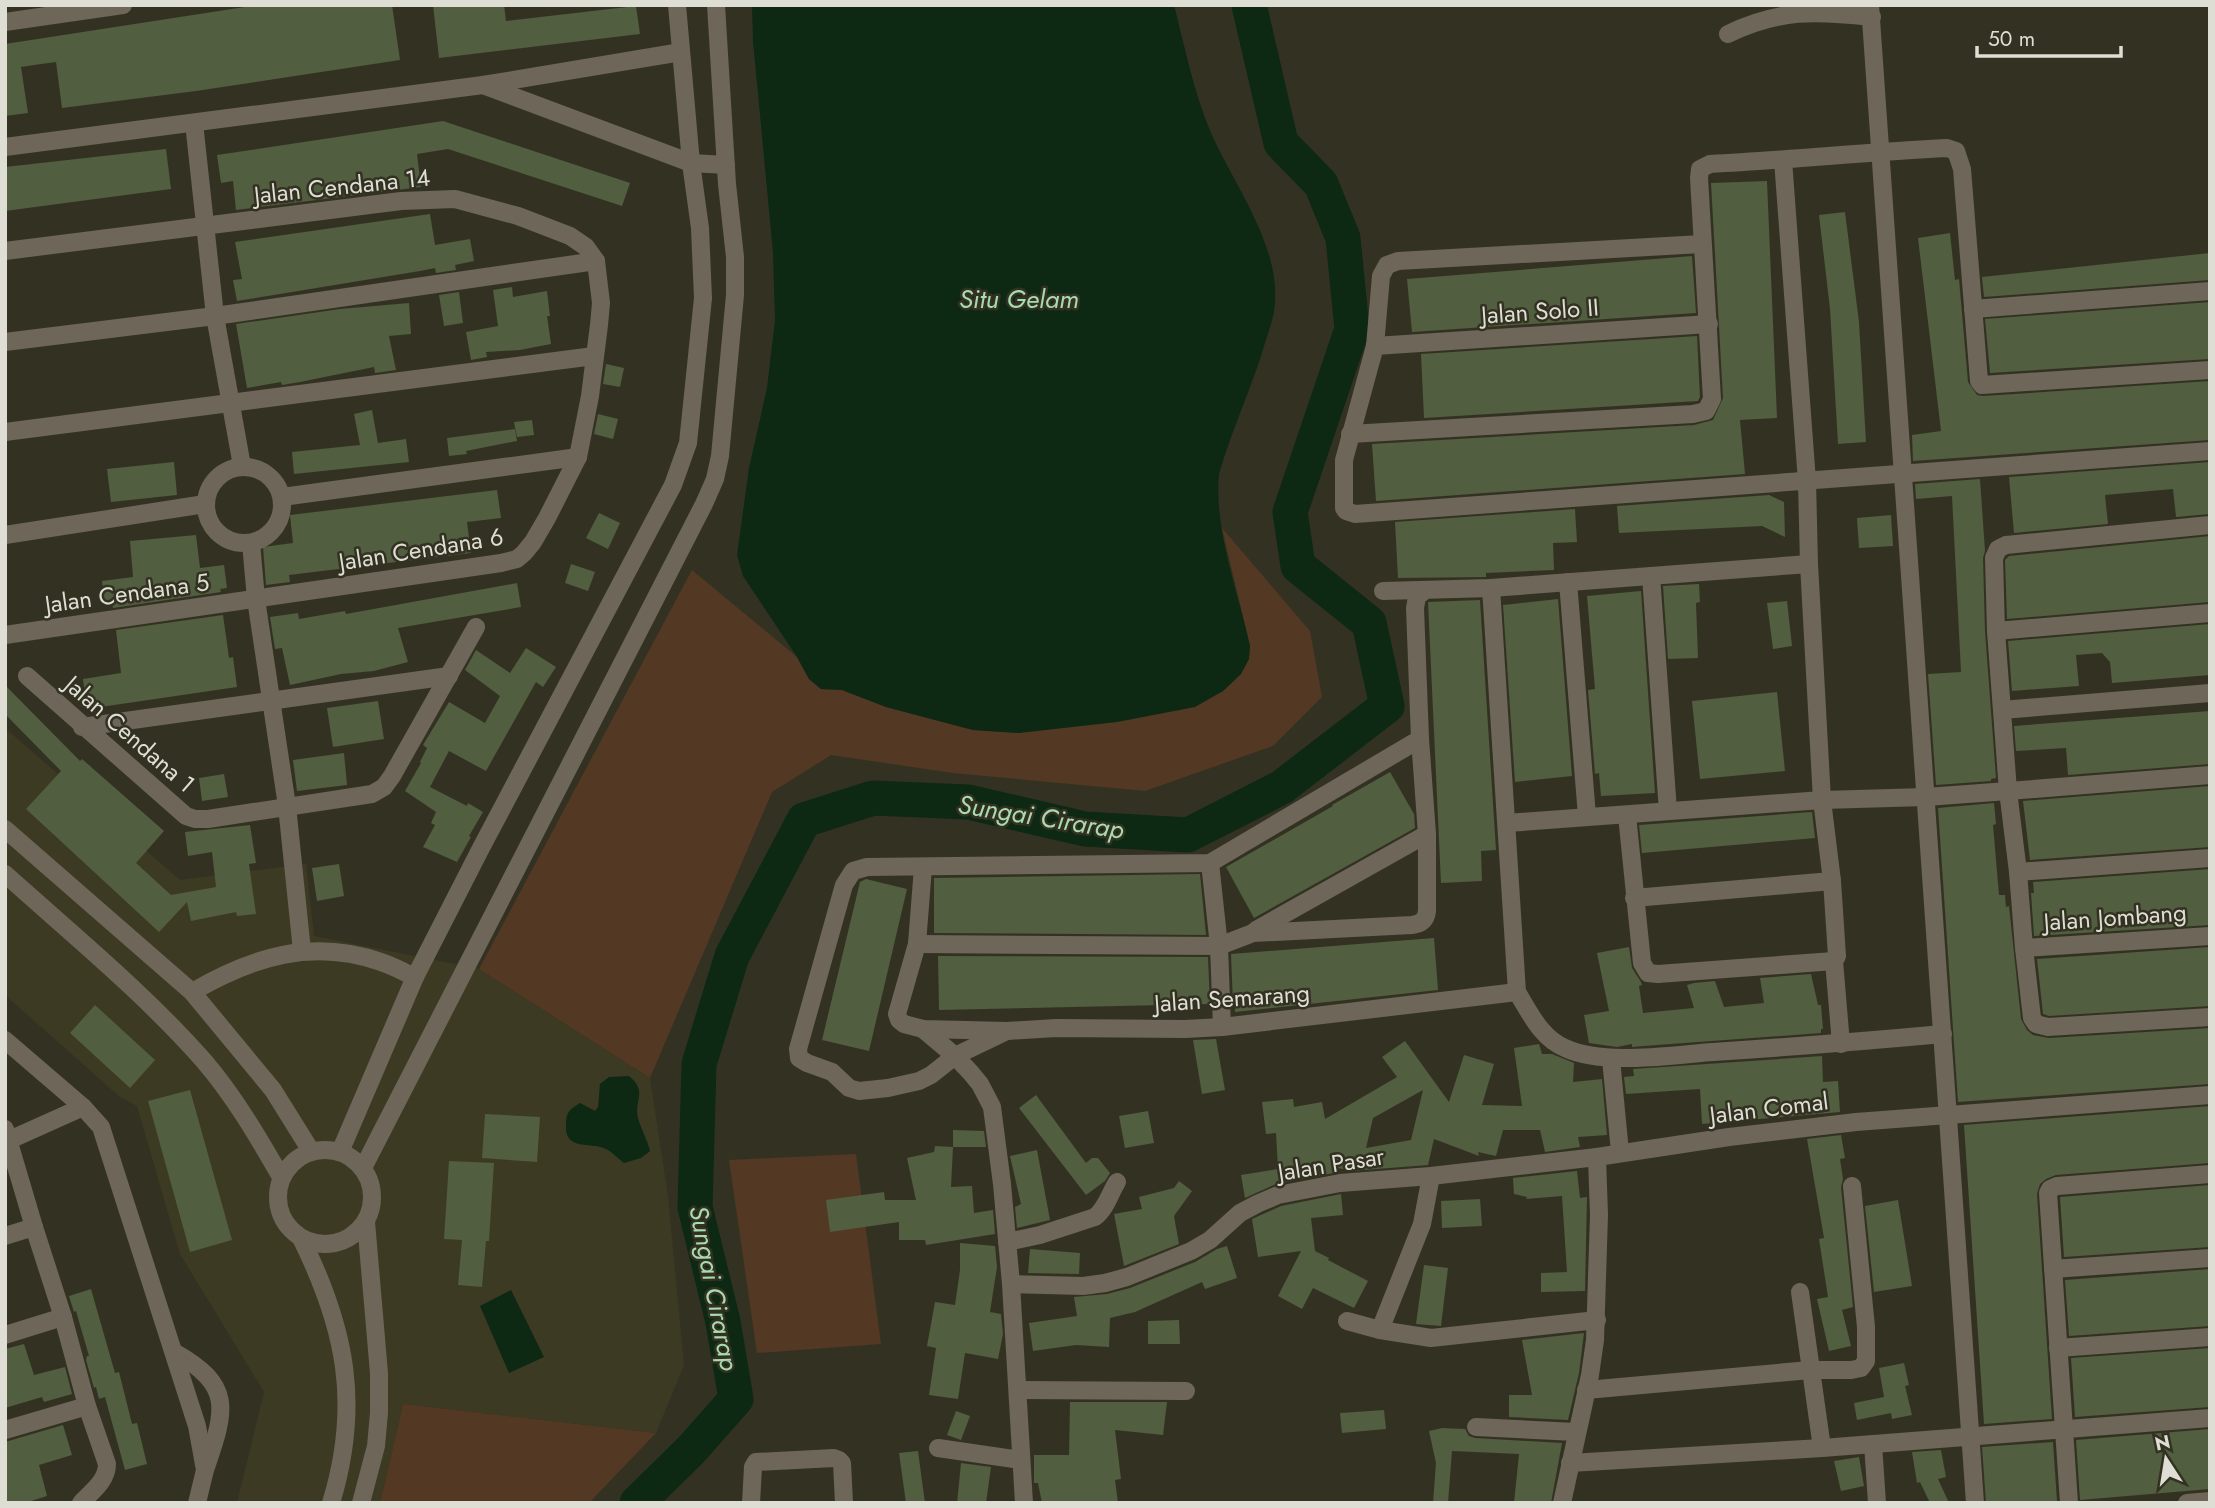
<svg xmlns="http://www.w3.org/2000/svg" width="2215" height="1508" font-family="Jost,sans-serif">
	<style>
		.built { fill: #3c3a23 }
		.green { fill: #533823 }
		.water { fill: #0d2813 }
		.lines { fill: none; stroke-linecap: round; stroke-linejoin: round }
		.river { stroke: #0d2813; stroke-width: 35 }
		.building { fill: #515e3f; fill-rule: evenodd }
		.minor { stroke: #6e6659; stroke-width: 18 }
		.labels { text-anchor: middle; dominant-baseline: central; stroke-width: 5; stroke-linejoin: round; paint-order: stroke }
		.street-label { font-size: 24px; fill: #dfded4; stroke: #333222 }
		.water-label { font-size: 26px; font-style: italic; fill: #a7dcb0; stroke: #333222 }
	</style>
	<rect width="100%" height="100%" fill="#333222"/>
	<polygon class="built" points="5,728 180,880 306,864 314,936 479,969 650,1078 668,1196 684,1365 656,1433 403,1404 380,1503 237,1503 264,1392 180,1254 137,1106 120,1097 5,995"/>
	<g class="green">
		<path d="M1222 528 1310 631 1322 697 1273 746 1145 791 953 773 831 755 772 792 650 1078 479 969 692 570 797 657 809 679 821 689 842 690 886 707 973 730 1019 733 1223 691C1238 677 1249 667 1250 646Z"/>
		<polygon points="856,1154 881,1344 757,1353 729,1160"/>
		<polygon points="403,1404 656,1433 589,1503 380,1503"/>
	</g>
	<g class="water">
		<path d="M752 5H1174C1185 48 1194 93 1211 133 1235 187 1284 250 1274 312 1272 322 1268 333 1265 343 1252 387 1232 429 1219 474 1214 531 1238 590 1250 646L1249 659 1241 674 1223 691 1195 707 1117 722 1019 733 973 730 886 707 842 690 821 689 809 679 797 657 743 576 737 555 749 468 767 388 775 320 773 253 753 41Z"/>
		<path d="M629 1076C648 1092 634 1099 638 1118 641 1129 647 1139 650 1151L641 1158 624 1163C618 1159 613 1152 606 1149 590 1141 564 1152 566 1124 566 1112 570 1109 580 1103L595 1111 598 1107 600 1084 609 1077Z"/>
		<polygon points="511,1290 544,1357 509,1373 480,1306"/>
	</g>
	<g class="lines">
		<polyline class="river" points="637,1503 691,1450 736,1399 723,1322 695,1207 699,1064 732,956 804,820 873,798 968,802 1085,829 1188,835 1282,787 1387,706 1369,623 1298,566 1290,512 1352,329 1343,238 1321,184 1281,143 1249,5"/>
	</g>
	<g class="building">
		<polygon points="258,5 392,5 400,60 196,91 62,108 56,62 41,64 21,67 28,113 5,116 5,44"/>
		<polygon points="433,5 504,5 506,21 636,6 640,34 439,58"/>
		<polygon points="443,121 630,183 622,206 448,149 417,154 421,187 236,210 233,181 221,183 217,155"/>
		<polygon points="166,149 171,189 5,211 5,167"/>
		<polygon points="1767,181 1777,418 1740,420 1745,474 1376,501 1372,444 1694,425 1713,420 1723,398 1711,183"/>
		<polygon points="1845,212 1859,322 1866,442 1838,444 1830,309 1819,215"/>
		<polygon points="430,214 435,245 470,239 474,261 455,265 456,270 436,273 435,268 420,271 237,301 233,280 242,279 235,242"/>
		<polygon points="1950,233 1955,280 1959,279 1968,382 1977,395 1983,396 2210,381 2210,440 1913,461 1912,435 1941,431 1918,238"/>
		<polygon points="2210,253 2210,280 1984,297 1982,277"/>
		<polygon points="1692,256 1696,313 1412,332 1407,279"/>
		<polygon points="512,287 513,297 547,291 550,316 547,316 551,344 520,350 486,352 487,357 471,360 466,332 498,326 493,290"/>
		<polygon points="459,292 463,323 444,326 439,295"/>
		<polygon points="2210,302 2210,359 1990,373 1985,319"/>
		<polygon points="409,303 411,334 389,336 396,370 375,373 374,367 300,382 282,385 281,382 247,388 236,324 340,309"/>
		<polygon points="1697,336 1700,397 1698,401 1424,418 1421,354"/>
		<polygon points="606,364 624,368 620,387 603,384"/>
		<polygon points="372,410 378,443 406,439 409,462 294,474 292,452 360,445 354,414"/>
		<polygon points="598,414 618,419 613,439 594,434"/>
		<polygon points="532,420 534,435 517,437 514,422"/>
		<polygon points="515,429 517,441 466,451 467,454 449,456 447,438"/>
		<polygon points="174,462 177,495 111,502 107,469"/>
		<polygon points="2210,462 2210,514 2176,517 2173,489 2105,495 2108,524 2014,533 2009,477"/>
		<polygon points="1980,479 1985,551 1983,558 1985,631 1996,778 1991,779 1991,781 1936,785 1928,674 1961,672 1952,496 1916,499 1915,484"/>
		<polygon points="497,490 501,518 467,522 471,553 289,575 290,582 266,585 263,547 293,543 290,515"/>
		<polygon points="1769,495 1784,502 1785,537 1762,526 1619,533 1617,506"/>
		<polygon points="1575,509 1577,542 1553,543 1554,570 1486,573 1486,577 1398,578 1395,522"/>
		<polygon points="599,513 620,523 608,549 586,538"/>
		<polygon points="1891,515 1893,546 1859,548 1857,518"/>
		<polygon points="196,535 200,568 224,565 227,588 220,589 221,592 113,608 112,604 105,605 102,581 133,577 130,541"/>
		<polygon points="2210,536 2210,602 2007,619 2005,560 2009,556"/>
		<polygon points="571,564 595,572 588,591 565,583"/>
		<polygon points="517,583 521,607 398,628 408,662 374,671 341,674 290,685 282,648 275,649 270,617 298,613 299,619 345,611 346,614"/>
		<polygon points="1699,584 1700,602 1696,603 1698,658 1668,659 1663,586"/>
		<polygon points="1641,591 1655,793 1601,796 1599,773 1595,774 1588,690 1595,689 1587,596"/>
		<polygon points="1558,599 1572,776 1515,782 1503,605"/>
		<polygon points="1480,600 1496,850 1481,851 1482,881 1441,883 1428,602"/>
		<polygon points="1787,601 1792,646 1773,649 1767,603"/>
		<polygon points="223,615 229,658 233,657 237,687 87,709 83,679 121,673 116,630"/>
		<polygon points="2210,624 2210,675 2112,683 2110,662 2102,653 2076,655 2079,686 2012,691 2008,641"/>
		<polygon points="526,648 556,667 543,687 536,682 486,771 449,751 430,787 467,806 468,803 483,812 469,836 471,837 457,862 423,847 435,825 431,823 436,812 405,791 421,763 420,762 427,748 423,745 449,702 485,723 500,696 465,670 476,650 510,673"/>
		<polygon points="5,685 80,761 82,759 164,831 136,863 171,895 216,887 212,852 188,856 185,832 250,825 256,863 249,864 256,914 237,916 236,912 191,921 187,902 159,932 26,809 61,771 5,714"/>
		<polygon points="1777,692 1785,771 1700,779 1692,701"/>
		<polygon points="378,701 384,739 333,747 327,708"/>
		<polygon points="2210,711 2210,764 2068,775 2066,748 2016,751 2014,726"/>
		<polygon points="344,753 347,785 297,791 293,760"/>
		<polygon points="1390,772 1414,814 1415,828 1254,918 1226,867 1333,806 1332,805"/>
		<polygon points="224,774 228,797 202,801 199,778"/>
		<polygon points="2210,786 2210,847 2030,860 2023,801"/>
		<polygon points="1994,803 1996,824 1993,825 1999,895 2005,895 2006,907 2009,906 2021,1019 2027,1030 2033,1035 2049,1038 2210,1028 2210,1084 1958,1102 1938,808"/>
		<polygon points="1812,812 1815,838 1642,853 1639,825"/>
		<polygon points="339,864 344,896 317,901 312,868"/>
		<polygon points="2210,869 2210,925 2034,936 2031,893 2034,893 2033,882"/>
		<polygon points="1200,874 1206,935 934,933 934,878"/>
		<polygon points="866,879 907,889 869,1051 822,1040 860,882"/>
		<polygon points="1434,938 1438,990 1235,1012 1235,1004 1233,1004 1231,954"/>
		<polygon points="1629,947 1632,968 1641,982 1642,985 1639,986 1643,1013 1694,1008 1687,985 1694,983 1715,981 1724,1007 1764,1003 1760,978 1811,974 1818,1005 1821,1005 1823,1029 1821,1029 1821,1033 1657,1045 1632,1047 1632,1044 1617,1047 1589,1043 1584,1015 1609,1011 1597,953"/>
		<polygon points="2210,947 2210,1006 2049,1016 2043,1014 2037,959"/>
		<polygon points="938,956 1208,957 1210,1004 939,1010"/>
		<polygon points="95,1005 155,1060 130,1088 70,1033"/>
		<polygon points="1216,1039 1225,1090 1202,1094 1193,1040"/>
		<path d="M1405 1041 1449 1102 1464 1055 1494 1064 1482 1105 1522 1106 1514 1048 1539 1044 1542 1054H1552L1574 1063 1573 1082 1602 1079 1607 1135 1578 1137 1580 1147 1545 1152 1540 1130H1503L1496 1156 1478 1152 1479 1156 1434 1139 1428 1165 1351 1171 1338 1168 1339 1172 1276 1184 1245 1198 1241 1175 1278 1169 1276 1133 1266 1134 1262 1102 1293 1099 1294 1107 1322 1102 1325 1119 1397 1077 1382 1057ZM1423 1090 1411 1140 1366 1148 1373 1118Z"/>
		<polygon points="1822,1056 1823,1082 1838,1081 1840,1112 1702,1124 1700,1089 1626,1094 1624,1077 1634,1076 1633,1069"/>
		<polygon points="190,1090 232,1240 190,1252 148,1101"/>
		<polygon points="1036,1095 1086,1163 1092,1158 1098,1158 1110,1173 1105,1181 1086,1195 1019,1108"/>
		<polygon points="2210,1106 2210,1163 2056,1175 2046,1179 2040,1184 2037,1194 2052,1419 1984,1424 1964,1125"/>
		<polygon points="1148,1111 1154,1143 1125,1148 1119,1116"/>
		<polygon points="485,1114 540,1117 537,1162 482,1158"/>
		<polygon points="953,1130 984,1131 986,1147 953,1147"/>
		<polygon points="1841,1135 1845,1158 1840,1159 1843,1179 1841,1187 1853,1307 1842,1310 1851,1346 1829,1351 1817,1299 1828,1297 1819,1239 1824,1238 1807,1139"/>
		<polygon points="935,1146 953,1147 951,1187 972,1186 974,1213 993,1210 995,1234 926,1245 925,1240 899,1240 899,1222 830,1232 826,1200 884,1192 885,1200 916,1200 907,1158 934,1152"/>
		<polygon points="1037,1150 1050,1220 1017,1228 1015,1207 1021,1204 1010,1156"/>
		<polygon points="449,1161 494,1163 489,1241 486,1241 482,1287 458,1285 462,1240 444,1239"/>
		<polygon points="1577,1171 1580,1198 1587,1197 1585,1291 1541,1292 1541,1273 1567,1272 1562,1196 1526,1199 1527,1197 1514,1194 1513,1178"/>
		<polygon points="1179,1181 1192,1191 1174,1216 1179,1244 1124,1266 1114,1214 1142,1209 1139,1197 1174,1188"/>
		<polygon points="2210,1185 2210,1247 2064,1257 2060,1197"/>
		<polygon points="1341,1194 1343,1215 1311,1218 1315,1251 1329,1258 1328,1260 1368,1281 1354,1308 1313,1288 1302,1309 1278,1296 1301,1251 1258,1257 1252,1219 1281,1206"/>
		<polygon points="1480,1199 1482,1226 1442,1228 1441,1201"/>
		<polygon points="1898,1200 1912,1286 1874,1292 1865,1206"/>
		<polygon points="960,1243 995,1246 997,1267 990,1312 1001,1314 1003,1334 998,1359 965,1353 958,1399 929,1395 936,1348 927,1346 935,1302 955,1305 960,1270"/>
		<polygon points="1227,1246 1237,1278 1205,1289 1202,1282 1135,1312 1110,1318 1109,1347 1076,1345 1033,1351 1029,1323 1077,1316 1074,1297 1107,1294 1130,1288 1195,1262 1217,1249"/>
		<polygon points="1030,1249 1080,1253 1079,1274 1028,1273"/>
		<polygon points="1424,1265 1448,1268 1441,1326 1416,1324"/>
		<polygon points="2210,1269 2210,1326 2069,1336 2065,1280"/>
		<polygon points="91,1289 115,1373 119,1372 132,1424 137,1423 147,1464 125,1470 105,1397 99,1399 96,1387 94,1388 86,1360 87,1356 89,1356 76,1311 74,1312 69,1296"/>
		<polygon points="1179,1320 1180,1344 1148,1344 1148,1321"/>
		<polygon points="1584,1333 1579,1373 1568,1420 1509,1417 1509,1395 1532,1395 1522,1340"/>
		<polygon points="24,1344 34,1375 65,1367 72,1394 44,1402 42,1397 5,1408 5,1349"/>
		<polygon points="2210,1348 2210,1407 2075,1417 2071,1358"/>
		<polygon points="1904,1363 1909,1385 1905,1386 1912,1415 1892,1419 1891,1413 1857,1420 1854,1403 1884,1397 1879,1368"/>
		<polygon points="1070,1402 1167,1402 1163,1435 1115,1430 1121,1479 1115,1480 1118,1503 1042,1503 1038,1483 1034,1483 1034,1455 1069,1455"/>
		<polygon points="1384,1410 1386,1429 1342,1433 1340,1413"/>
		<polygon points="956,1411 970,1416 961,1440 947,1435"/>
		<polygon points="63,1425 72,1455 39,1465 47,1496 25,1503 5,1503 5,1442"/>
		<polygon points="1442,1428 1465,1429 1469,1436 1475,1438 1562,1443 1551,1503 1514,1503 1519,1454 1452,1451 1448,1503 1433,1503 1436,1463 1429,1431"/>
		<polygon points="2210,1429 2210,1489 2080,1500 2076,1440"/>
		<polygon points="2053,1442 2057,1501 1986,1503 1982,1447"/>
		<polygon points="1941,1450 1946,1477 1938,1479 1949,1503 1930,1503 1920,1482 1917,1483 1912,1452"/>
		<polygon points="918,1451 925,1503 906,1503 899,1453"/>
		<polygon points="1859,1457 1864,1486 1841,1491 1834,1461"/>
		<polygon points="961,1463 991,1467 986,1503 957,1503"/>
	</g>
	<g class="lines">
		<g class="minor">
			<polyline points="1870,5 1975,1503"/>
			<polyline points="5,22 123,5"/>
			<path d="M1728 34C1779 9 1816 11 1872 17"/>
			<polyline points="483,85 691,163 726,165"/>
			<polyline points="194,123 215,316 242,466"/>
			<polyline points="5,147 483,85 681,52"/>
			<polyline points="1783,160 1807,481 1809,564 1822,800 1832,881 1837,956 1834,961 1841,1044"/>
			<polyline points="1702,244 1398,261 1387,265 1381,276 1375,346 1344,460 1344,508 1346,511 1355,514 2210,451"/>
			<polyline points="5,251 401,201 455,199 518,216 570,236 586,247 596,261 601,303 599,325 590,396 578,457 547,518 533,542 524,553 517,559 501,563 5,635"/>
			<polyline points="1973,309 2210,291"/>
			<polyline points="5,342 215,316 596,261"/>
			<polyline points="1375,346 1709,324"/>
			<polyline points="5,432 594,356"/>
			<path d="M1350 434 1693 414 1706 411 1712 399 1699 178 1700 169 1710 164C1789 160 1868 152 1947 148L1956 151 1962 169 1979 381 1982 385 2210 370"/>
			<circle cx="244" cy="505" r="38"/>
			<polyline points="282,497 578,457"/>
			<polyline points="2210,525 2006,545 1998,549 1994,558 1996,631 2008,791 2018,872 2024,948 2032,1018 2036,1024 2048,1027 2210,1017"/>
			<polyline points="5,535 205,504"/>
			<polyline points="251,543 256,599 287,806 302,951"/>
			<polyline points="1651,576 1668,811"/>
			<polyline points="1568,582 1587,816"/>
			<path d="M1491 588 1517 992C1530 1013 1541 1038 1565 1048 1604 1066 1670 1055 1713 1052 1790 1047 1866 1041 1943 1034"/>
			<polyline points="1383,591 1491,588 1809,564"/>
			<polyline points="1996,631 2210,613"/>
			<polyline points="27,676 186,816 195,819 208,819 372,794 384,787 392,776 476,627"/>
			<polyline points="2002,710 2210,693"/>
			<polyline points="82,727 449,676"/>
			<polyline points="1627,815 1642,963 1648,973 1658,974 1834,961"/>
			<polyline points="1507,823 1822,800 1926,797 2008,791 2210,775"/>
			<polyline points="5,829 192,992 273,1090 311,1151"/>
			<polyline points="1210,863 1219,946 1222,1027"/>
			<polyline points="923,867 917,944 897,1014 899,1020 904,1024 923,1029 1007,1031 1056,1028 1185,1029 1222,1027 1517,992"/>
			<polyline points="2018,872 2210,858"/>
			<path d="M5 874C73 935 144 993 204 1061 234 1096 258 1137 281 1177"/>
			<polyline points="1634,898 1832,881"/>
			<polyline points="1256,930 1427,834"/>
			<path d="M917 944 1219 946 1253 933 1412 925C1421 924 1426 920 1427 911V834L1420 739 1415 608 1417 597 1425 590"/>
			<polyline points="2024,948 2210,936"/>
			<path d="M192 992C252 957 312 938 381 962 393 966 404 972 415 977"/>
			<polyline points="923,1029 955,1056 971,1073 980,1084 992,1107 1002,1184 1011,1284 1024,1503"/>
			<polyline points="1007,1031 955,1056 931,1075 919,1081 888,1088 859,1091 849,1088 832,1072 807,1063 799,1058 798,1049 844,885 853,871 867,867 1210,863 1420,739"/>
			<polyline points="5,1040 83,1107 101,1127 197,1426 205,1470 197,1503"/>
			<polyline points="1611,1059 1620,1152"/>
			<path d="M5 1129 34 1227 63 1317 87 1406 107 1464C107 1481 92 1491 81 1503"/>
			<polyline points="5,1142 83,1107"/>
			<circle cx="325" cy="1197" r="47"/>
			<polyline points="340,1152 415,977 481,848 673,485 688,443 703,298 700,228 691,163 677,5"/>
			<polyline points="363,1168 704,504 715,479 720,456 735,295 735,257 727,184 716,5"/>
			<polyline points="5,1236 34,1227"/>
			<path d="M301 1238C346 1329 361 1405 331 1503"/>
			<path d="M1007 1242 1040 1235 1095 1217C1106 1209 1110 1193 1117 1182"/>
			<polyline points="2053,1269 2210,1258"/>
			<polyline points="1011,1284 1083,1286 1105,1283 1127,1277 1191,1251 1210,1240 1240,1213 1257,1204 1278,1195 1340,1183 1431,1176 1597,1157 1729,1137 1856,1122 2210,1095"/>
			<polyline points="1800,1292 1822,1448"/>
			<polyline points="1347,1321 1380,1330 1431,1338 1597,1320"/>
			<polyline points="1380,1330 1422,1224 1431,1176"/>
			<polyline points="5,1335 63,1317"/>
			<polyline points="2058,1348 2210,1337"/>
			<path d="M174 1352C233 1385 226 1409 206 1467"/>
			<polyline points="1019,1390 1186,1391"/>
			<polyline points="1586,1390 1810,1370 1851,1370 1861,1368 1866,1361 1866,1327 1852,1186"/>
			<polyline points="1476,1427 1576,1432"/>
			<polyline points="5,1430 87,1406"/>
			<polyline points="1873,1444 1877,1503"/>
			<polyline points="938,1448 1021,1460"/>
			<polyline points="1570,1463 1822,1448 2210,1418"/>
			<polyline points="361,1503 376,1446 379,1413 379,1373 366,1222"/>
			<polyline points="751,1503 753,1467 756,1462 834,1458 839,1460 842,1463 844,1503"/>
			<polyline points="1562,1503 1590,1375 1595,1340 1599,1215 1597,1157"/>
			<polyline points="2069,1503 2048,1193 2050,1189 2057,1186 2210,1174"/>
			<polyline points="2187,1503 2210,1501"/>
		</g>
	</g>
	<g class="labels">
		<g class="street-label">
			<text transform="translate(342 186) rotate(-6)">Jalan Cendana 14</text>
			<text transform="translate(1540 311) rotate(-4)">Jalan Solo II</text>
			<text transform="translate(421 549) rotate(-9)">Jalan Cendana 6</text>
			<text transform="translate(127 593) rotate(-8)">Jalan Cendana 5</text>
			<text transform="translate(130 734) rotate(41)">Jalan Cendana 1</text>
			<text transform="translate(2115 917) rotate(-4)">Jalan Jombang</text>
			<text transform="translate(1232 998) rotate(-4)">Jalan Semarang</text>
			<text transform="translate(1769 1108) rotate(-7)">Jalan Comal</text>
			<text transform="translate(1331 1164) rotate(-9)">Jalan Pasar</text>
		</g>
		<g class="water-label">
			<text x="1019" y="299">Situ Gelam</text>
			<text transform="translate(1041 817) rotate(9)">Sungai Cirarap</text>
			<text transform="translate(714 1288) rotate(79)">Sungai Cirarap</text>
		</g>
	</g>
	<rect width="2215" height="1508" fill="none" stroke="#dfded4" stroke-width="14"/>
	<g transform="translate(2166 1459) rotate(348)" stroke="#333222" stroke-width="5" paint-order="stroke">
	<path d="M0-5L12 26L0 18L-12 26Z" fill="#dfded4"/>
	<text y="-10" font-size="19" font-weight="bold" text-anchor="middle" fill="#dfded4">N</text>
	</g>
	<path d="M1977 46v10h144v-10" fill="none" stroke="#dfded4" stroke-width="3.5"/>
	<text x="1988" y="46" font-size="21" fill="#dfded4" stroke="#333222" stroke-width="5" paint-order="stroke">50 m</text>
</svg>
